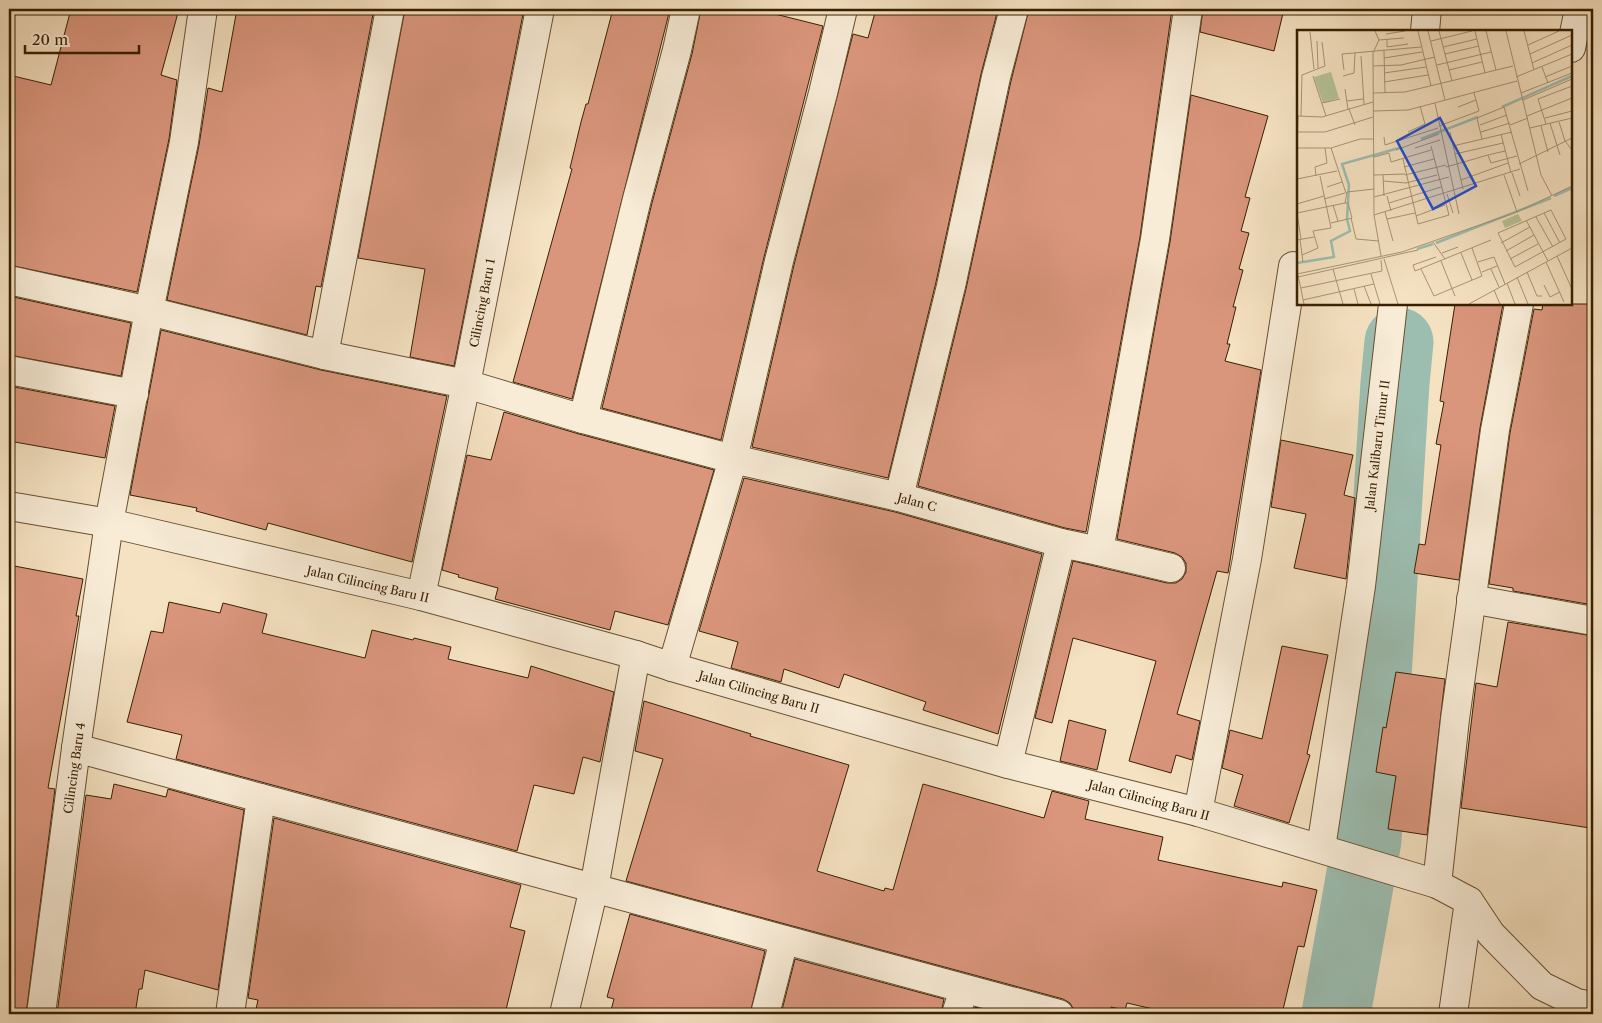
<svg xmlns="http://www.w3.org/2000/svg" width="1602" height="1023" font-family="'Libre Caslon Text',serif">
	<style>
		.lines { fill: none; stroke-linecap: round; stroke-linejoin: round }
		.river { stroke: #9cbeb1; stroke-width: 69 }
		.building { fill: #da967d; stroke: #382000 }
		.street-casing { stroke: #675030; stroke-width: 30 }
		.street { stroke: #f8ecd7; stroke-width: 28 }
		.labels { text-anchor: middle; dominant-baseline: central; stroke-width: 5; stroke-linejoin: round; paint-order: stroke }
		.street-label { font-size: 12px; fill: #382000; stroke: #f8ecd7 }
		.inset-river { fill: none; stroke: #9cbeb1; stroke-width: 2.5 }
		.inset-road { fill: none; stroke: #a99474; stroke-width: 1 }
		.view { fill: #1d4ed8; fill-opacity: 0.15; stroke: #1d4ed8; stroke-width: 2.5 }
		.inset-edge { fill: none; stroke: #382000; stroke-width: 2.5 }
	</style>
	<rect width="100%" height="100%" fill="#f5e2c2"/>
	<filter id="stains"><feTurbulence type="fractalNoise" baseFrequency=".004" numOctaves="4"/><feColorMatrix values="0 0 0 0 .2 0 0 0 0 .09 0 0 0 0 .02 0 0 0 .5 -.17"/></filter>
	<radialGradient id="worn" r=".72"><stop offset=".6" stop-color="#630" stop-opacity="0"/><stop offset="1" stop-color="#630" stop-opacity=".3"/></radialGradient>
	<g class="lines">
		<polyline class="river" points="1336,1014 1367,840 1395,383 1399,342"/>
	</g>
	<g class="building">
		<polygon points="71,9 179,9 161,75 177,80 169,139 137,292 9,265 9,75 51,85"/>
		<polygon points="237,9 374,9 321,287 316,286 307,335 167,300 199,145 208,88 222,92"/>
		<polygon points="405,9 524,9 454,366 410,357 425,269 358,258"/>
		<polygon points="613,9 670,9 572,399 513,382 572,169 570,168 581,122 586,104 588,104"/>
		<polygon points="701,9 755,9 823,26 764,257 721,440 602,408 652,203 692,54"/>
		<polygon points="876,9 998,9 981,74 936,282 888,478 752,447 794,265 853,34 868,38"/>
		<polygon points="1029,9 1172,9 1140,237 1086,532 1065,528 918,486 966,289 1011,81"/>
		<polygon points="1203,9 1284,9 1274,51 1200,32"/>
		<polygon points="1191,95 1268,116 1245,197 1250,198 1241,231 1249,233 1239,269 1243,270 1233,307 1236,307 1227,344 1230,344 1225,361 1261,370 1228,573 1217,571 1177,714 1200,721 1192,760 1176,755 1171,773 1129,761 1156,661 1073,638 1052,723 1035,718 1073,561 1167,583 1176,583 1182,579 1186,572 1186,563 1182,557 1175,553 1117,539 1170,242"/>
		<polygon points="9,296 131,323 121,376 9,355"/>
		<polygon points="1455,304 1503,304 1480,428 1459,580 1414,573 1419,544 1425,545 1441,445 1436,444 1444,402 1440,401"/>
		<polygon points="1543,304 1593,304 1593,605 1513,591 1513,588 1489,584 1510,433 1534,309 1542,310"/>
		<polygon points="161,330 321,370 447,396 412,562 268,523 266,530 196,511 197,508 130,495"/>
		<polygon points="9,386 115,406 105,458 9,441"/>
		<polygon points="504,412 579,434 714,470 668,625 615,611 610,630 495,599 498,588 458,577 459,575 442,570 467,455 491,460"/>
		<polygon points="1281,440 1353,455 1344,495 1355,498 1346,579 1294,568 1306,514 1271,507"/>
		<polygon points="744,478 895,512 1042,554 998,734 923,710 926,702 844,674 839,688 784,669 781,682 731,668 738,642 699,631"/>
		<polygon points="9,565 83,579 76,616 79,616 48,788 55,789 26,1014 9,1014"/>
		<polygon points="169,602 220,613 223,603 267,614 262,633 365,658 372,630 413,640 414,638 451,647 448,659 528,678 531,666 614,692 600,762 583,757 574,794 534,785 517,851 176,759 182,735 127,722 151,631 163,633"/>
		<polygon points="1508,622 1593,636 1593,807 1590,828 1461,808 1476,683 1497,687"/>
		<polygon points="1282,646 1328,655 1307,754 1310,755 1289,823 1234,806 1243,775 1222,768 1230,730 1262,739"/>
		<polygon points="1396,672 1445,679 1427,835 1388,829 1396,776 1376,772 1383,727 1386,728"/>
		<polygon points="644,701 751,734 750,736 849,765 817,871 884,891 885,888 893,890 923,784 1044,818 1052,791 1089,801 1085,819 1163,837 1158,860 1282,887 1283,882 1317,890 1304,947 1298,946 1282,1014 1175,1014 1127,1003 1125,1010 1111,1007 1110,1014 1074,1014 1074,1010 1070,1003 1063,999 626,881 663,759 635,751"/>
		<polygon points="1069,720 1106,730 1097,770 1060,761"/>
		<polygon points="114,784 166,797 168,789 244,810 218,990 145,970 142,989 139,989 135,1014 57,1014 86,795 111,799"/>
		<polygon points="274,818 521,885 510,927 525,931 505,1014 255,1014 258,1000 248,998"/>
		<polygon points="630,914 765,951 750,1014 610,1014 614,999 607,997"/>
		<polygon points="795,959 944,999 941,1014 781,1014"/>
		<polygon points="975,1007 1000,1014 972,1014"/>
	</g>
	<g class="lines">
		<g class="street-casing">
			<g id="street">
				<polyline points="1425,31 1427,9"/>
				<polyline points="1571,48 1579,9"/>
				<polyline points="9,280 149,311 324,355 466,384 583,419 733,459 899,497 1061,543 1099,551 1171,568"/>
				<polyline points="324,355 390,9"/>
				<polyline points="9,370 134,394"/>
				<polyline points="583,419 637,199 677,50 686,9"/>
				<polyline points="899,497 951,286 996,77 1014,9"/>
				<polyline points="9,506 109,523 421,596 636,655 672,667 1008,764 1198,812 1437,884 1469,901 1491,934 1542,986 1577,1003 1593,1006"/>
				<polyline points="1099,551 1155,239 1188,9"/>
				<polyline points="421,596 466,384 540,9"/>
				<polyline points="1471,599 1593,621"/>
				<polyline points="672,667 733,459 779,261 823,93 843,9"/>
				<polyline points="76,748 1059,1014"/>
				<polyline points="1008,764 1061,543"/>
				<polyline points="1198,812 1247,559 1293,266"/>
				<polyline points="1321,848 1361,586 1393,304"/>
				<polyline points="1437,884 1455,719 1495,430 1519,304"/>
				<polyline points="41,1014 76,748 109,523 149,311 184,142 203,9"/>
				<polyline points="230,1014 261,798"/>
				<polyline points="564,1014 594,888 636,655"/>
				<polyline points="765,1014 784,940"/>
				<polyline points="956,1014 964,989"/>
				<polyline points="1453,1014 1469,901"/>
			</g>
		</g>
		<use href="#street" class="street"/>
	</g>
	<g class="labels">
		<g class="street-label">
			<text transform="translate(482 303) rotate(-79)">Cilincing Baru 1</text>
			<text transform="translate(1377 445) rotate(-83)">Jalan Kalibaru Timur II</text>
			<text transform="translate(917 502) rotate(15)">Jalan C</text>
			<text transform="translate(368 584) rotate(13)">Jalan Cilincing Baru II</text>
			<text transform="translate(759 692) rotate(16)">Jalan Cilincing Baru II</text>
			<text transform="translate(74 768) rotate(-82)">Cilincing Baru 4</text>
			<text transform="translate(1149 800) rotate(15)">Jalan Cilincing Baru II</text>
		</g>
	</g>
	<g transform="translate(1297 30)">
		<rect width="275" height="275" fill="#f5e2c2"/>
		<path d="M34 42 42 68 26 73 17 47ZM221 184 225 191 208 198 205 191Z" fill="#b6c498"/>
		<path class="inset-river" d="M205 77 275 46M124 109 181 87M257 166 275 158M139 213 254 168M120 219 136 214M0 233 37 227 34 211 53 201 50 189 52 155 45 134 102 118"/>
		<path class="inset-road" d="M78 1 82 10 76 23 77 185 84 226M121 1 134 56M131 1 148 70M142 1 155 51M178 1 188 43M189 1 199 40M209 1 244 145 255 166M227 1 237 40M13 2 17 39M89 4 108 1M82 10 107 8M90 10V17L111 14M20 11 21 38M134 11 175 1M231 15 262 1M146 17 180 9M87 21 88 63M148 24 182 16M233 24 275 5M64 26 67 74M87 28 125 22M235 33 275 15M140 35 194 22M76 36 104 35 138 27M245 37 251 53M47 40 45 24 124 17M152 40 185 32M87 43 129 37M16 46 29 86M46 46 57 43 58 23M219 47 275 24M248 47 275 36M87 52 131 45M48 59 51 79M76 63 108 62 216 36M224 63 275 43M241 69 275 56M241 69 249 94M226 70 275 49M50 71 66 69M25 73 43 69M138 73 162 184M161 77 179 70M52 79 58 95M76 81 111 80 220 51M0 86 25 87 76 72M4 86 5 45 28 36 25 12M230 86 275 68M248 88 275 81M262 92 268 111 275 120M253 93 263 125M183 95 210 85M213 95 231 88M142 96 182 81 177 63M244 96 251 122M233 98 275 88M0 102H28L76 87M111 102 128 94 123 76M153 102 166 159M184 102 213 93M204 104 214 143M87 107 88 115 141 98M185 109 180 88 207 77 231 161M156 116 215 102M0 118H34L63 109H77M0 118 1 86M34 118 49 163M118 118 143 110M99 120 142 104M158 124 206 113M191 125 208 121M77 127 92 123 94 132 134 120M106 129 121 194 152 185 134 116M222 134 275 108M107 137 137 129M149 137 191 125 194 133 220 126M215 143 223 166M77 145 108 144M86 145 87 166M108 145 149 135M207 145 220 182M19 146 18 137 30 133 28 118M0 149 40 141M164 150 211 133M86 151 109 153 140 145M30 157 45 152M150 164 156 183M90 166 94 181M77 167 152 147M27 169 48 163M92 173 144 157M0 174 27 166M36 175 41 191M254 180 269 209 218 237 201 203ZM88 182 96 211M0 183 48 173 50 162 77 159M0 183 4 209M247 183 263 213M77 185 223 139M119 186 148 175M239 187 256 217M54 188 59 209 82 211M90 189 118 183M229 190 251 231M34 193 55 188 51 173H48M3 209 6 232M0 210 17 207M136 212 148 229M204 213 233 197M209 221 237 205M145 223 161 217M164 223 175 250M5 225 21 218 16 201 34 198 23 146M260 226 275 259M139 227 116 235 118 241 194 210M87 229 101 274M213 229 241 214M144 231 158 266M181 232 197 227 208 254M249 232 267 272M36 239 46 274M124 239 137 266 185 246 175 218M194 239 202 257M185 242 200 236M230 242 240 266H245M0 244 105 222 220 182 275 156M74 244 83 274M1 245 7 274M1 247 121 220M220 247 231 274M210 253 218 274M247 255 253 267 263 262M67 256 74 274M4 258 85 241 84 230M57 259 61 274M197 260 203 274M6 270 77 254M172 274 275 218"/>
		<path class="view" d="M143 88 179 156 136 179 100 111Z"/>
		<rect width="275" height="275" class="inset-edge"/>
	</g>
	<rect width="1602" height="1023" fill="none" stroke="#f5e2c2" stroke-width="30"/>
	<rect x="10" y="10" width="1582" height="1003" fill="none" stroke="#382000" stroke-width="2.5"/>
	<rect x="15" y="15" width="1572" height="993" fill="none" stroke="#382000"/>
	<path d="M25 45v8h114v-8" fill="none" stroke="#382000" stroke-width="2.5"/>
	<text x="32" y="45" font-size="15" fill="#382000" stroke="#f8ecd7" stroke-width="4" paint-order="stroke">20 m</text>
	<rect width="100%" height="100%" filter="url(#stains)"/>
	<rect width="100%" height="100%" fill="url(#worn)"/>
</svg>
